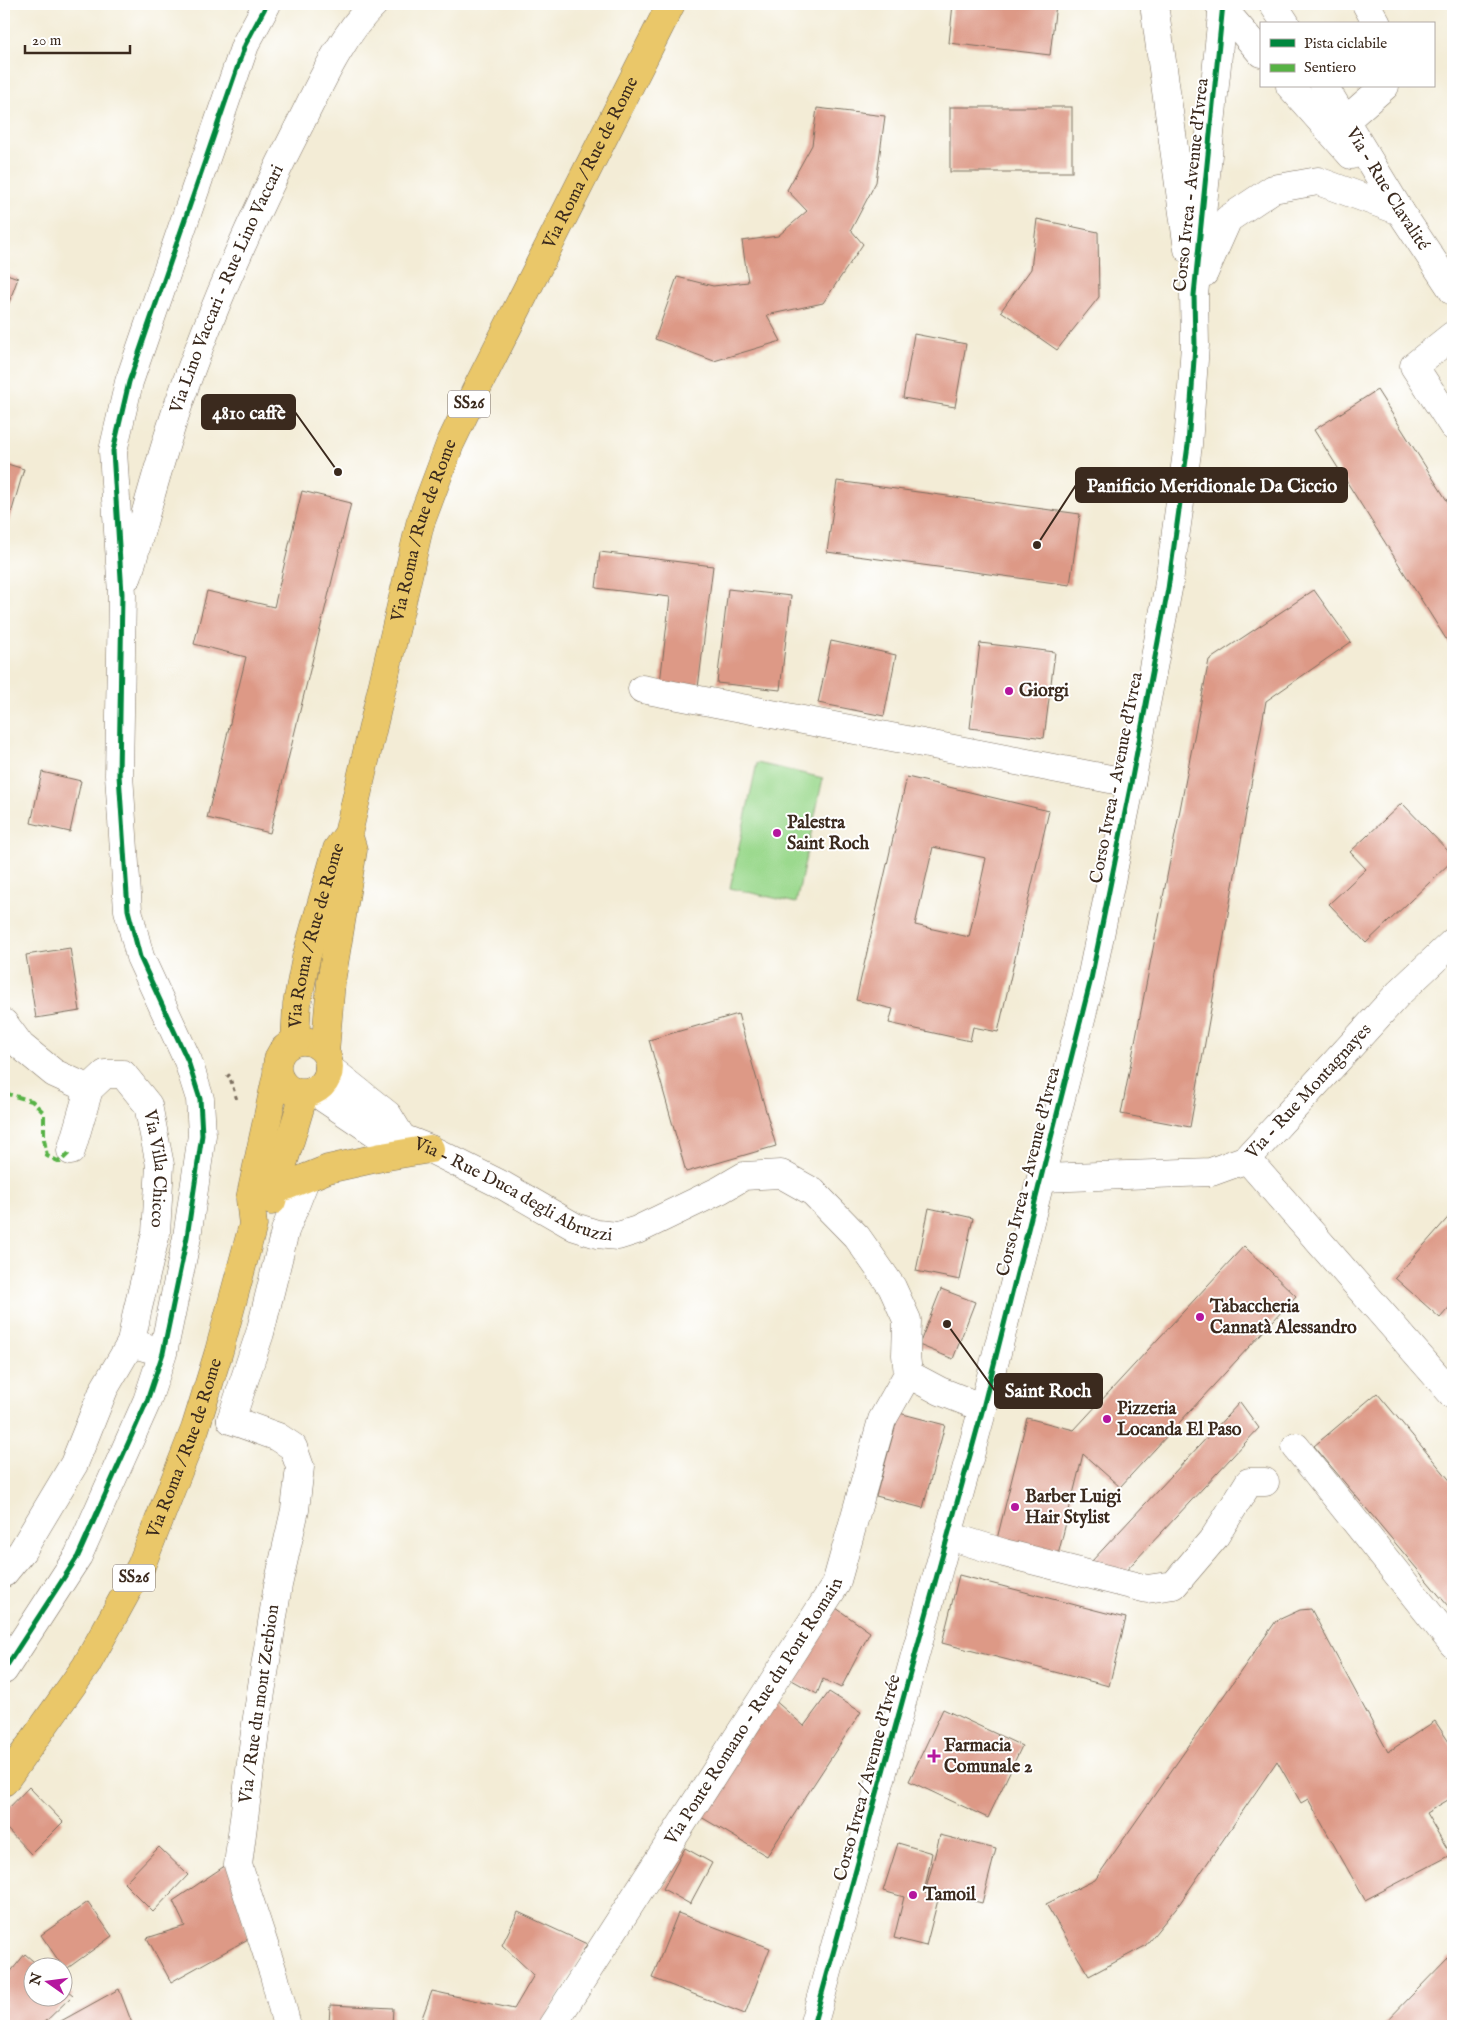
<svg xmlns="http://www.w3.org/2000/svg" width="1457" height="2030" font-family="'IM FELL English',serif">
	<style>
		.green { fill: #9bd98e; stroke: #6b8256 }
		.building { fill: #dd9986; fill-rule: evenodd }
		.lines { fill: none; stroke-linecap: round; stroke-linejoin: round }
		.minor-casing { stroke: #7b6e5e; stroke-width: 29 }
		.major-casing { stroke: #7b6e5e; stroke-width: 29 }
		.path { stroke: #7b6e5e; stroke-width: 3; stroke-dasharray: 4 4; stroke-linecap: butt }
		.minor { stroke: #fff; stroke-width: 28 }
		.major { stroke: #eac769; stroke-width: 28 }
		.quiet { stroke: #57b245; stroke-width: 4; stroke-dasharray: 8 4; stroke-linecap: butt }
		.cycleway-casing { stroke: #fff; stroke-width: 8 }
		.cycleway { stroke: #00873e; stroke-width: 5 }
		.poi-dot { fill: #b5179e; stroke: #fff; stroke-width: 2 }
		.labels { text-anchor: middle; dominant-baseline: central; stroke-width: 4; stroke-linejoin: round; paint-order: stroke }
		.shield { fill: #fff; stroke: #766a62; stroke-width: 1 }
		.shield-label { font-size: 16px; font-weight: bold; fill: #3b2a1e }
		.street-label { font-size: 18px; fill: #3b2a1e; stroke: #fff }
		.poi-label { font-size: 18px; font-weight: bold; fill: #3b2a1e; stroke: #fff; text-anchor: start }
		.leader { fill: none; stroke: #3b2a1e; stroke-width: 2 }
		.callout-dot { fill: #3b2a1e; stroke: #fff; stroke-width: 2 }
		.callout { fill: #3b2a1e; stroke: #3b2a1e; stroke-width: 2 }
		.callout-label { font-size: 19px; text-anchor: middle; font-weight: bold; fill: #fff }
	</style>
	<rect width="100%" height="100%" fill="#fff"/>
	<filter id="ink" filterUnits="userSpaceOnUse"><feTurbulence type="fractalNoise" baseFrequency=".02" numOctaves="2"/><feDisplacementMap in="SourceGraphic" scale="10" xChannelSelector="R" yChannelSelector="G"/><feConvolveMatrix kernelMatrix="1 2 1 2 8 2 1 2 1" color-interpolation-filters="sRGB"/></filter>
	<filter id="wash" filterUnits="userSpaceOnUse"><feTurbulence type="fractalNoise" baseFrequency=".0096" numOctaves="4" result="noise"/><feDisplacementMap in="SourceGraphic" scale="20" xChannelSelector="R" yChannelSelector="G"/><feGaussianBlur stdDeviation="1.12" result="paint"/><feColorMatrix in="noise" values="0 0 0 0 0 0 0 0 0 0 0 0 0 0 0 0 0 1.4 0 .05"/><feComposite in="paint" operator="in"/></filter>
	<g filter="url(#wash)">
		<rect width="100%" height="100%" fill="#f3ecd6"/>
		<polygon class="green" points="757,763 823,778 796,903 730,888"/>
		<g id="blocks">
			<g class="building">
				<polygon points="953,4 1056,4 1050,55 949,43"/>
				<rect x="950" y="107" width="122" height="65"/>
				<polygon points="817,108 885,116 876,182 851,230 863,244 823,303 767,315 781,341 714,361 655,339 677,277 713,286 748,282 742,241 778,236 807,211 787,190 812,145"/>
				<polygon points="1037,219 1098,232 1099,297 1057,350 1001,311 1031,269"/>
				<polygon points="4,273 18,278 4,316"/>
				<polygon points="914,334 966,344 955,407 903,398"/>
				<polygon points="1377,390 1453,510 1453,650 1314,430"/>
				<polygon points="4,463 24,469 4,538"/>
				<polygon points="837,481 1080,514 1070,585 827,552"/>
				<polygon points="302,491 351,503 270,833 207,818 246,657 194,644 207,591 274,607"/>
				<polygon points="600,552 713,566 698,688 660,683 670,597 596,588"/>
				<polygon points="728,589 791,596 780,690 717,683"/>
				<polygon points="1314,590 1351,642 1266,701 1190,1127 1121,1114 1209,660"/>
				<polygon points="831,641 896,655 884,716 818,703"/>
				<polygon points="980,643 1055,652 1044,738 970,728"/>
				<polygon points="42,772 81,781 70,832 31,823"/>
				<path d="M907 777 1049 811 998 1032 973 1027 970 1041 889 1023 893 1009 856 1000ZM933 847 986 858 969 937 915 925Z"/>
				<polygon points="1402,803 1453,856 1453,860 1366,943 1329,904 1366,869 1350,852"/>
				<polygon points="70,948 80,1011 36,1018 26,955"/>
				<polygon points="738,1014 776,1146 686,1172 649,1040"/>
				<polygon points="929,1208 973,1218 960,1280 916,1271"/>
				<polygon points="1453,1212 1453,1303 1440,1318 1395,1278"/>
				<polygon points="1244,1246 1296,1296 1120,1487 1083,1454 1058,1555 997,1539 1027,1418 1074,1430"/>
				<polygon points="941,1289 975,1302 953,1359 919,1345"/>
				<polygon points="1377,1393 1453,1484 1453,1612 1314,1446"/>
				<polygon points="1240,1402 1259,1428 1121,1576 1091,1562"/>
				<polygon points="899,1413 945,1425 923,1508 876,1496"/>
				<polygon points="959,1575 1126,1618 1109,1686 942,1643"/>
				<polygon points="836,1608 870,1632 841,1688 823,1679 817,1694 790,1679"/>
				<polygon points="1311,1609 1388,1752 1435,1721 1453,1748 1453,1797 1426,1813 1451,1855 1365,1900 1308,1799 1301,1803 1277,1761 1180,1903 1145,1946 1089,1976 1046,1904 1095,1880 1276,1621 1300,1610"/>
				<polygon points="829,1692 861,1712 767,1856 701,1817 772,1698 804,1726"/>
				<polygon points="943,1709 1022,1746 988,1818 909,1781"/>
				<polygon points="29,1787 63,1822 31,1854 4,1826 4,1813"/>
				<polygon points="940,1835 996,1849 982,1903 926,1889"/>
				<polygon points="898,1843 932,1853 924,1893 939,1896 926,1946 894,1938 904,1897 883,1891"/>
				<polygon points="159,1847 188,1875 153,1912 124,1883"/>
				<polygon points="685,1848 712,1863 690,1904 663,1889"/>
				<polygon points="229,1863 248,1939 171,1982 147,1938 185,1926 173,1901"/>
				<polygon points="88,1902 112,1936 65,1970 41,1935"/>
				<polygon points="518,1912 587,1944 542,2026 419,2026 432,1991 514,2009 534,1975 502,1945"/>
				<polygon points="678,1913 770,1948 745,2014 652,1978"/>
				<polygon points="25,1954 41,1968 32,1968 32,1998 62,1998 62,1986 73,1995 41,2026 4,2026 4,1980"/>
				<polygon points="1449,1957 1453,1962 1453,2026 1382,2026"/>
				<polygon points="119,1989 133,2026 52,2026"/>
				<polygon points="330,2005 393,2008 392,2026 329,2026"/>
			</g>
		</g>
	</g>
	<g filter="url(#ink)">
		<use href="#blocks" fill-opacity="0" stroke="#7b6e5e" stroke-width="1"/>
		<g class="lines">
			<g class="minor-casing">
				<g id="minor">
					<polyline points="1154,4 1188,249"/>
					<polyline points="1219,4 1261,53"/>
					<polyline points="1273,4 1286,24"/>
					<polyline points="1366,4 1377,24"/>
					<polyline points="1290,86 1351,155"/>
					<path id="s1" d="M1324 86 1400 211 1453 291"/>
					<polyline points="1345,121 1385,86"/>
					<polyline points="1204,273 1228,219 1273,189 1318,181 1400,211"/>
					<polyline points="1453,335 1414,366 1453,426"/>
					<path id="s2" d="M128 576C144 520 159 462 178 406 211 309 254 214 301 122 320 84 343 33 374 4"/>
					<polyline points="642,689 1131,783"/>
					<polyline points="4,1023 21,1046 54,1073 89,1089"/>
					<polyline points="329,1068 388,1115 402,1138"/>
					<path id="s3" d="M313 1091 377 1134 402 1138 430 1149 504 1186 575 1227 597 1234 618 1236 637 1230 720 1190 744 1176 781 1174 813 1192 857 1237 892 1287 907 1320 906 1355 908 1374"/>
					<path id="s4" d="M71 1151 89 1089 105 1074H123L148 1105 160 1165 156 1233 137 1312 131 1343"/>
					<polyline points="1247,1159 1453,1395"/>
					<path id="s5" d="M1042 1178 1211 1172 1247 1159 1399 993 1453 942"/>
					<polyline points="908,1374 940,1391 983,1408"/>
					<polyline points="231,1420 278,1437 293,1447 300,1467 295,1510 278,1585 256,1724 238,1865 274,1975 287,2026"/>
					<polyline points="231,1420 260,1333 285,1231 306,1178"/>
					<polyline points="1296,1447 1453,1644"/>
					<polyline points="949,1536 1004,1553 1147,1589 1174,1585 1214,1538 1249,1482 1265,1482"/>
					<polyline points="4,1573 22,1551 74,1464 104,1389 131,1343 148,1348"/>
					<polyline points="4,1670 78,1556 147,1401 163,1353 187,1237 202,1135 200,1099 188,1061 140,957 128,910 119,775 122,594 113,451 129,382 245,45 267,4"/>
					<path id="s6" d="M552 2026 836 1584 882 1420 908 1374"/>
					<polyline points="813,2026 983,1408 1091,979 1131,783 1168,589 1188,445 1195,345 1194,295 1223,4"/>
				</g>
			</g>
			<g class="major-casing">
				<g id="major">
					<circle cx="303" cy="1067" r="26"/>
					<path id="s7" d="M295 1041 297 1004 306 958 337 849 348 834 420 524 450 444 477 388 671 4"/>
					<polyline points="325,1052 331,982 353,850 350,840"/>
					<polyline points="276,1190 328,1169 382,1157 430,1149"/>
					<polyline points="272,1201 304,1094"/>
					<path id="s8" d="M4 1782 86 1666 141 1566 195 1429 219 1351 253 1225 250 1199 277 1074"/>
				</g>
			</g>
			<polyline class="path" points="227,1077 229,1075 237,1100"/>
			<use href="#minor" class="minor"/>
			<use href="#major" class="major"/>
			<polyline class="quiet" points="4,1093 32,1101 44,1113 44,1139 47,1156 60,1162 71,1151"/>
			<g class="cycleway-casing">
				<g id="cycleway">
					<polyline points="4,1670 78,1556 147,1401 163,1353 187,1237 202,1135 200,1099 188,1061 140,957 128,910 119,775 122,594 113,451 129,382 245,45 267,4"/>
					<polyline points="813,2026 983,1408 1091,979 1131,783 1168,589 1188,445 1195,345 1194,295 1223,4"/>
				</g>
			</g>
			<use href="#cycleway" class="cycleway"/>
		</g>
	</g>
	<g class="poi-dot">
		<circle cx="1009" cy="691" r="5"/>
		<circle cx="777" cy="833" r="5"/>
		<circle cx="1200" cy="1317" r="5"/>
		<circle cx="1107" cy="1419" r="5"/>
		<circle cx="1015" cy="1507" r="5"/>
		<path d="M931.5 1748.5h5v5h5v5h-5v5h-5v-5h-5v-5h5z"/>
		<circle cx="913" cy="1895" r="5"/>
	</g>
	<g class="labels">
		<g class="shield">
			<rect x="448" y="390.5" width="42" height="27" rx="4"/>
			<rect x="113" y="1564.5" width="42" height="27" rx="4"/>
		</g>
		<g class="shield-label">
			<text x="469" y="404">SS26</text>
			<text x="134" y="1578">SS26</text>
		</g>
		<g class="street-label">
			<text stroke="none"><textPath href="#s7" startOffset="934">Via Roma / Rue de Rome</textPath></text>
			<text transform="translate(1192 185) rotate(-84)">Corso Ivrea - Avenue d'Ivrea</text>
			<text stroke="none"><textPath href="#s1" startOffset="121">Via - Rue Clavalité</textPath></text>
			<text stroke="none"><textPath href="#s2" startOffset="304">Via Lino Vaccari - Rue Lino Vaccari</textPath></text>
			<text stroke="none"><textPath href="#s7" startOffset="529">Via Roma / Rue de Rome</textPath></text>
			<text transform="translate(1117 778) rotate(-79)">Corso Ivrea - Avenue d'Ivrea</text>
			<text stroke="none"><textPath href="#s7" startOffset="108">Via Roma / Rue de Rome</textPath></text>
			<text stroke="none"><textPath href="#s5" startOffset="299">Via - Rue Montagnayes</textPath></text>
			<text stroke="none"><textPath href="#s4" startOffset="209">Via Villa Chicco</textPath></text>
			<text transform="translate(1029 1172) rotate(-76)">Corso Ivrea - Avenue d'Ivrea</text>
			<text stroke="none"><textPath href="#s3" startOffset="226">Via - Rue Duca degli Abruzzi</textPath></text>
			<text stroke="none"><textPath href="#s8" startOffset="382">Via Roma / Rue de Rome</textPath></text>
			<text transform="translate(260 1704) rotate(-82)">Via / Rue du mont Zerbion</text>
			<text stroke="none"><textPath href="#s6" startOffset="374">Via Ponte Romano - Rue du Pont Romain</textPath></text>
			<text transform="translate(868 1778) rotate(-75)">Corso Ivrea / Avenue d'Ivrée</text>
		</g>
		<g class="poi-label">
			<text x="1019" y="691">Giorgi</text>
			<text x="787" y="823">Palestra<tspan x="787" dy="21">Saint Roch</tspan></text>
			<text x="1210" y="1307">Tabaccheria<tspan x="1210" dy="21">Cannatà Alessandro</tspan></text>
			<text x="1117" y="1409">Pizzeria<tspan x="1117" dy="21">Locanda El Paso</tspan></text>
			<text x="1025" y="1497">Barber Luigi<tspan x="1025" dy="21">Hair Stylist</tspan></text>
			<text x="944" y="1746">Farmacia<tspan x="944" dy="21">Comunale 2</tspan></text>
			<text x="923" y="1895">Tamoil</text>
		</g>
	</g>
	<path class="leader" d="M338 472L295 412M1037 545L1076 485M947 1324L995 1391"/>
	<g class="callout-dot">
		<circle cx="338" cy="472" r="5"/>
		<circle cx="1037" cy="545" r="5"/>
		<circle cx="947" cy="1324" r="5"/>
	</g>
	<g class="callout">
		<rect x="202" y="395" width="93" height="34" rx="5"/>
		<rect x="1076" y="468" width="271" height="34" rx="5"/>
		<rect x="995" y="1374" width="107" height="34" rx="5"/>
	</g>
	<g class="callout-label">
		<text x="249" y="419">4810 caffè</text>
		<text x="1212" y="492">Panificio Meridionale Da Ciccio</text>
		<text x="1048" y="1397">Saint Roch</text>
	</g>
	<rect width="1457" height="2030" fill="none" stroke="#fff" stroke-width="20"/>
	<rect x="1260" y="22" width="175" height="65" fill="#ffffff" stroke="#b1aaa5"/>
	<rect x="1270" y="39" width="25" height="8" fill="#00873e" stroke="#b1aaa5"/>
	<text x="1304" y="48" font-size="15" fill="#3b2a1e">Pista ciclabile</text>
	<rect x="1270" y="64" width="25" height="8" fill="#57b245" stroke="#b1aaa5"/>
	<text x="1304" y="72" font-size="15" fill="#3b2a1e">Sentiero</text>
	<g transform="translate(48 1982) rotate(284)"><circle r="24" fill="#ffffff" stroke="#b1aaa5"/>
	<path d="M0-4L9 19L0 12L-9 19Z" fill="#b5179e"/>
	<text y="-8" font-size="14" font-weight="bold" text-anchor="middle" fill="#3b2a1e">N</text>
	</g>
	<path d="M25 45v8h105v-8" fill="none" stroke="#3b2a1e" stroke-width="2.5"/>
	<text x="32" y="45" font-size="15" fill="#3b2a1e" stroke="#ffffff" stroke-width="4" paint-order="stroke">20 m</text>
</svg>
